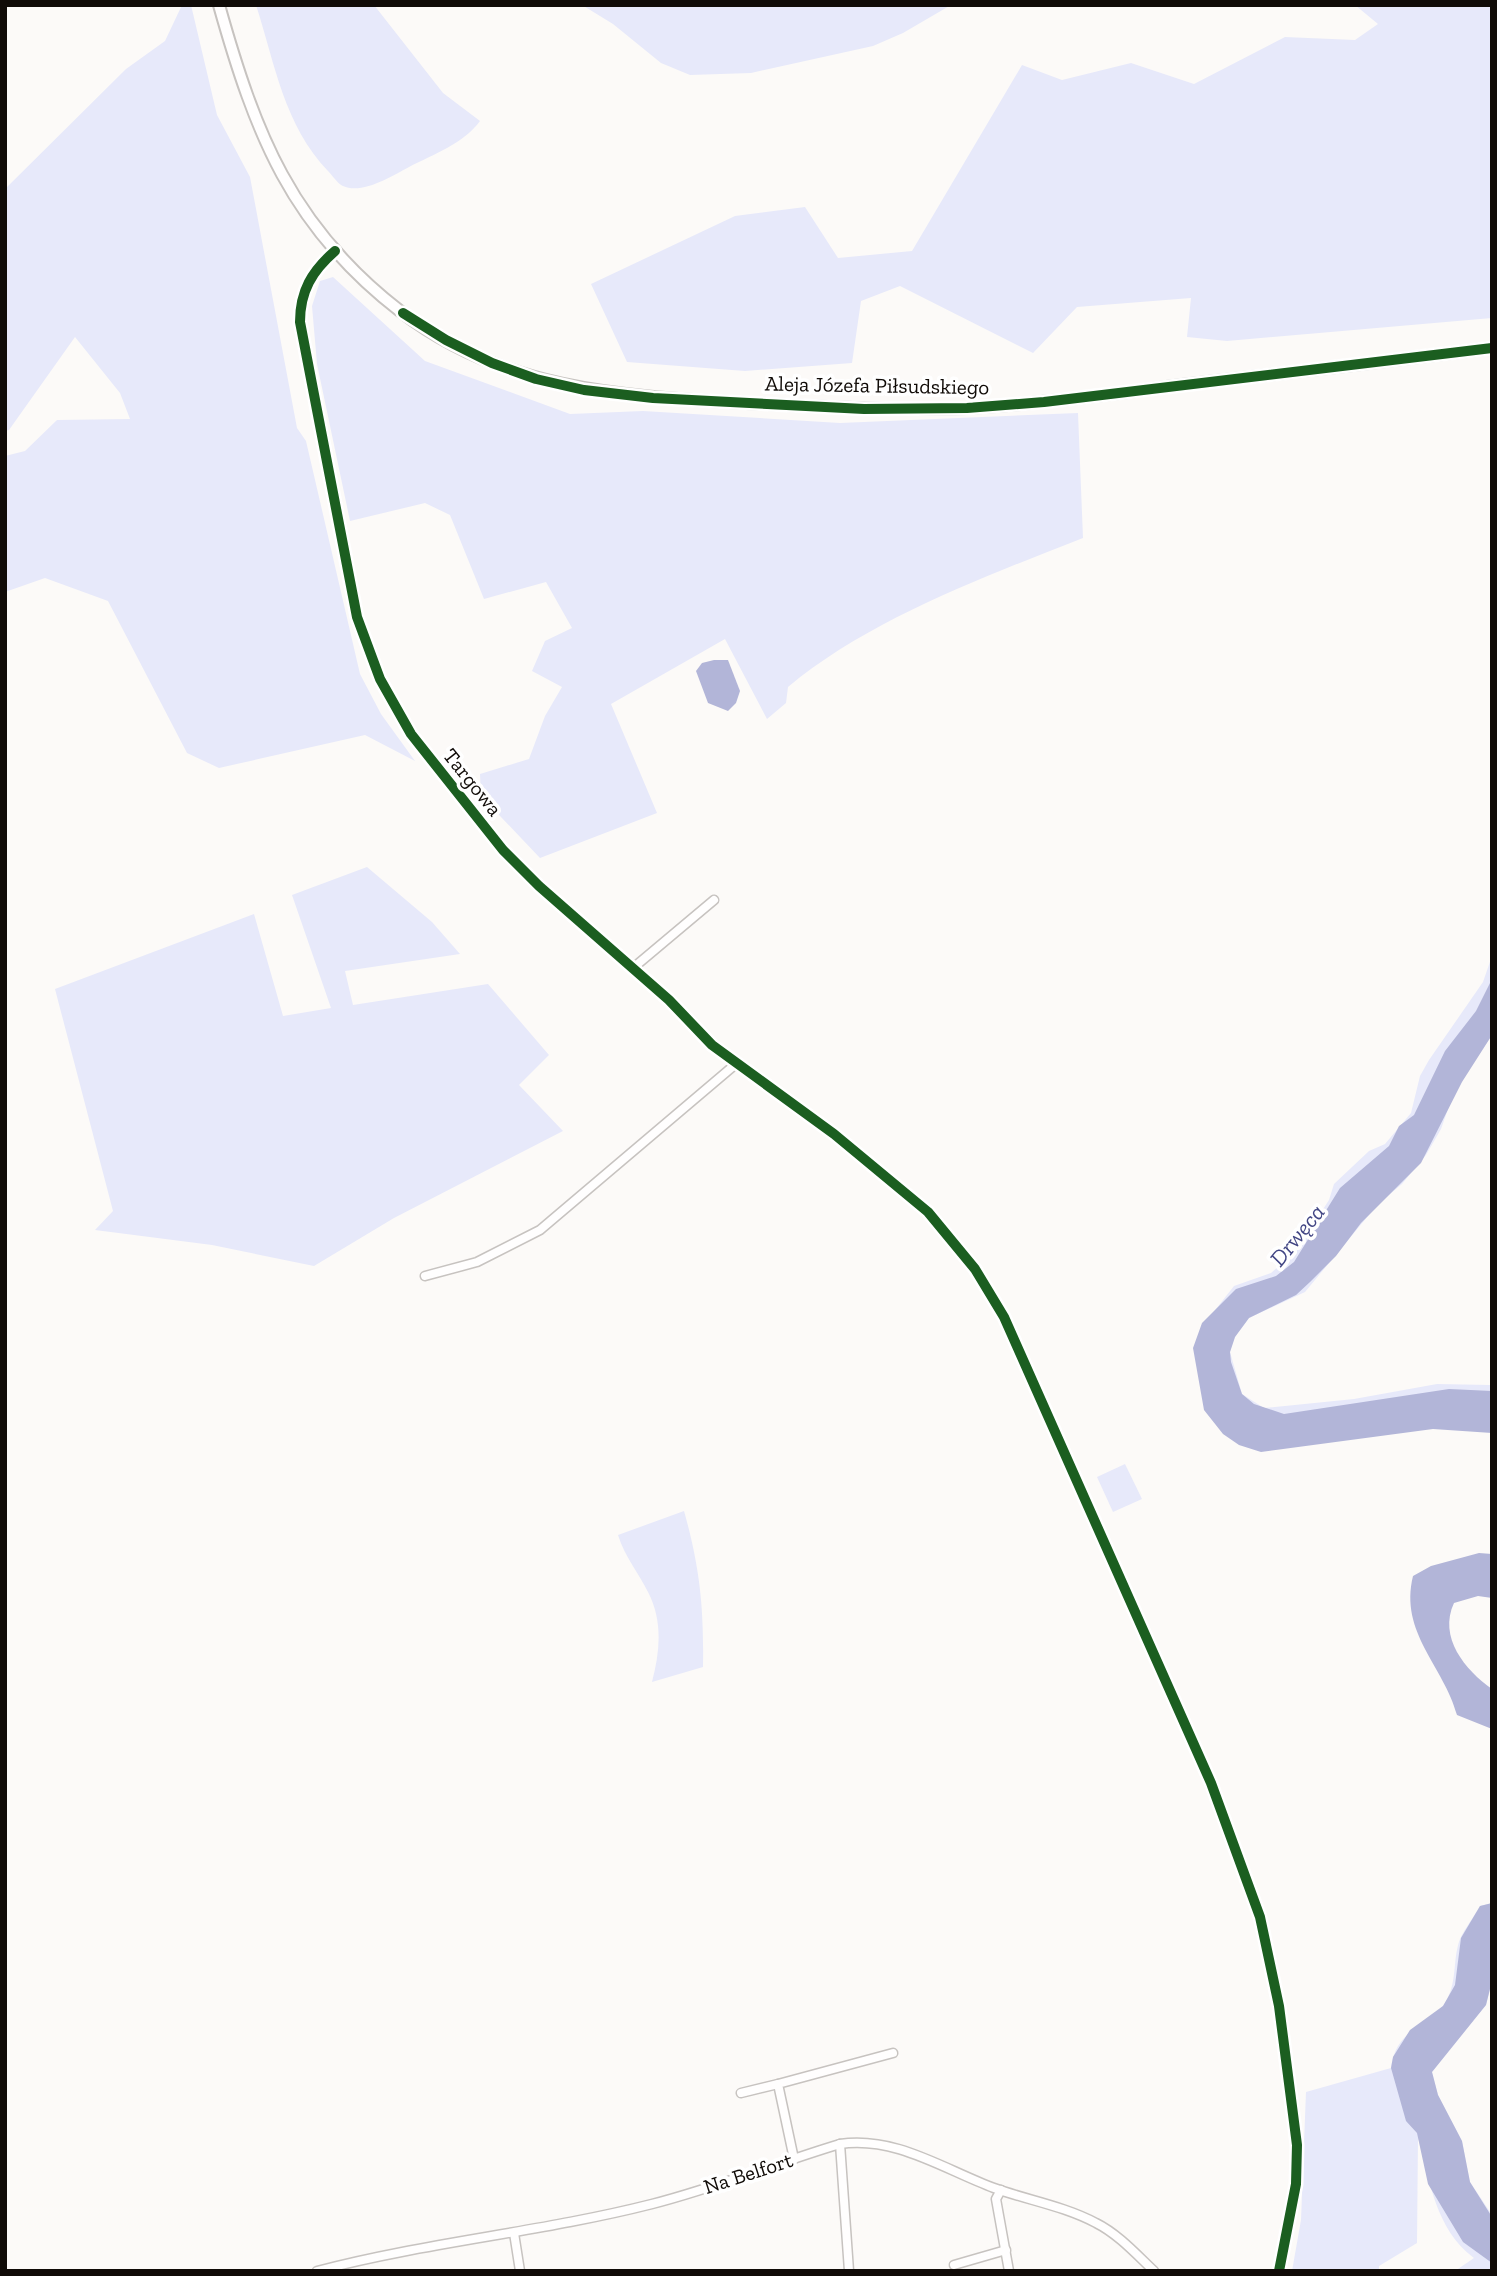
<svg xmlns="http://www.w3.org/2000/svg" width="1497" height="2276" font-family="'Zilla Slab',serif">
	<style>
		.green { fill: #e7e9fa }
		.water { fill: #b2b5d8 }
		.lines { fill: none; stroke-linecap: round; stroke-linejoin: round }
		.street-casing { stroke: #c7c3c0; stroke-width: 11 }
		.secondary-casing { stroke: #c7c3c0; stroke-width: 14 }
		.street { stroke: #fffefe; stroke-width: 8 }
		.secondary { stroke: #fffefe; stroke-width: 10 }
		.cycleway-casing { stroke: #fff; stroke-width: 15 }
		.cycleway { stroke: #1b5e20; stroke-width: 10 }
		.labels { text-anchor: middle; dominant-baseline: central; stroke-width: 7; stroke-linejoin: round; paint-order: stroke }
		.street-label { font-size: 21px; fill: #100b07; stroke: #fff }
		.water-label { font-size: 23px; font-style: italic; fill: #424684; stroke: #fff }
	</style>
	<rect width="100%" height="100%" fill="#fcfaf8"/>
	<g class="green">
		<polygon points="182,5 191,5 217,115 250,177 297,428 306,441 360,674 381,714 415,761 365,735 219,768 187,753 108,601 45,578 5,592 5,456 25,451 57,420 130,419 120,393 75,337 9,430 5,431 5,189 126,69 165,41"/>
		<path d="M256 5H374L443 93 480 121C463 144 434 154 409 167 392 176 362 195 343 186 338 184 332 175 328 171 284 125 275 64 256 5Z"/>
		<polygon points="582,5 951,5 903,33 873,46 751,73 690,75 661,63 613,24"/>
		<polygon points="1355,5 1492,5 1492,318 1227,341 1187,337 1191,298 1077,307 1033,353 900,286 861,301 852,363 745,371 627,362 591,284 735,216 805,207 838,258 912,251 1022,65 1062,80 1131,63 1194,84 1285,37 1355,40 1378,24"/>
		<path d="M333 277 425 361 570 414 643 411 840 423 1078 413 1083 538C984 577 870 619 788 687L786 703 767 719 725 639 611 704 657 813 540 858 481 796 480 774 529 759 545 716 562 687 532 671 545 641 572 628 546 582 484 599 450 515 425 503 350 521 317 364 312 306 320 281Z"/>
		<polygon points="367,867 432,922 460,954 345,971 353,1005 488,984 549,1055 519,1085 563,1131 394,1218 314,1266 212,1245 95,1230 113,1211 55,989 254,914 283,1016 331,1008 292,895"/>
		<polygon points="1492,956 1492,1035 1454,1092 1441,1129 1426,1155 1402,1184 1378,1204 1305,1292 1249,1318 1235,1337 1230,1352 1242,1394 1264,1408 1354,1399 1437,1384 1490,1385 1492,1427 1447,1425 1247,1439 1212,1314 1234,1286 1271,1273 1296,1251 1329,1200 1334,1184 1369,1151 1385,1144 1411,1113 1420,1076 1429,1060 1483,982"/>
		<polygon points="1125,1464 1142,1499 1113,1512 1097,1477"/>
		<path d="M684 1511C700 1568 704 1608 703 1667L652 1682C660 1652 663 1621 648 1592 638 1572 625 1557 618 1535Z"/>
		<path d="M1492 1903V1981L1486 2005 1432 2072 1438 2095 1462 2141 1470 2182 1492 2215V2271H1455L1474 2258C1435 2229 1430 2180 1418 2138L1417 2243 1379 2266V2271H1292L1301 2220 1306 2092 1391 2068C1396 2027 1429 2028 1445 2003 1458 1982 1452 1961 1460 1939 1465 1928 1474 1917 1480 1906Z"/>
	</g>
	<g class="water">
		<polygon points="714,660 728,660 740,691 736,703 728,711 708,703 696,671 702,663"/>
		<polygon points="1492,979 1492,1035 1462,1082 1421,1163 1361,1223 1336,1256 1310,1282 1296,1295 1249,1318 1235,1337 1230,1352 1231,1362 1242,1394 1254,1404 1284,1414 1449,1389 1492,1391 1492,1433 1433,1429 1261,1452 1239,1445 1223,1434 1204,1410 1193,1348 1202,1323 1236,1289 1276,1276 1294,1262 1340,1188 1389,1146 1399,1126 1414,1115 1445,1051 1476,1011"/>
		<path d="M1479 1553 1492 1554V1598L1478 1596 1454 1603C1438 1637 1465 1670 1492 1689V1729L1457 1715C1444 1666 1399 1633 1413 1576L1431 1566Z"/>
		<polygon points="1492,1903 1492,1981 1486,2005 1432,2072 1438,2095 1462,2141 1470,2182 1492,2217 1492,2263 1463,2242 1428,2184 1417,2133 1406,2121 1391,2068 1393,2057 1410,2030 1443,2006 1455,1985 1461,1938 1480,1906"/>
	</g>
	<g class="lines">
		<g class="street-casing">
			<g id="street">
				<path d="M335 251C312 271 300 291 300 322L357 617 380 679 411 734 503 850 539 886 669 1000 712 1045 834 1134 928 1212 975 1269 1004 1317 1211 1783 1260 1917 1279 2006 1297 2145 1296 2184 1279 2271"/>
				<polyline points="633,968 714,900"/>
				<polyline points="425,1276 477,1262 540,1230 737,1063"/>
				<polyline points="741,2093 778,2084"/>
				<polyline points="840,2144 849,2271"/>
				<polyline points="794,2159 778,2084 893,2053"/>
				<polyline points="1001,2190 996,2199 1009,2271"/>
				<polyline points="514,2233 520,2271"/>
				<polyline points="954,2265 1006,2250"/>
				<path d="M317 2271C427 2242 542 2232 652 2204 715 2188 777 2163 840 2144 896 2136 943 2169 994 2188 1027 2200 1064 2206 1096 2223 1118 2234 1136 2254 1154 2271"/>
			</g>
		</g>
		<g class="secondary-casing">
			<path id="secondary" d="M219 5C255 133 291 227 400 311 504 391 621 396 746 403 820 407 894 411 968 408 1040 404 1111 394 1182 385 1285 373 1389 361 1492 348"/>
		</g>
		<use href="#street" class="street"/>
		<use href="#secondary" class="secondary"/>
		<g class="cycleway-casing">
			<g id="cycleway">
				<path d="M335 251C312 271 300 291 300 322L357 617 380 679 411 734 503 850 539 886 669 1000 712 1045 834 1134 928 1212 975 1269 1004 1317 1211 1783 1260 1917 1279 2006 1297 2145 1296 2184 1279 2271"/>
				<polyline points="403,313 446,340 492,363 536,379 584,390 653,398 864,409 967,408 1044,402 1492,348"/>
			</g>
		</g>
		<use href="#cycleway" class="cycleway"/>
	</g>
	<g class="labels">
		<g class="street-label">
			<text transform="translate(877 385) rotate(1)">Aleja Józefa Piłsudskiego</text>
			<text transform="translate(473 782) rotate(51)">Targowa</text>
			<text transform="translate(748 2173) rotate(-18)">Na Belfort</text>
		</g>
		<g class="water-label">
			<text transform="translate(1297 1235) rotate(-51)">Drwęca</text>
		</g>
	</g>
	<rect width="1497" height="2276" fill="none" stroke="#100b07" stroke-width="14"/>
</svg>
